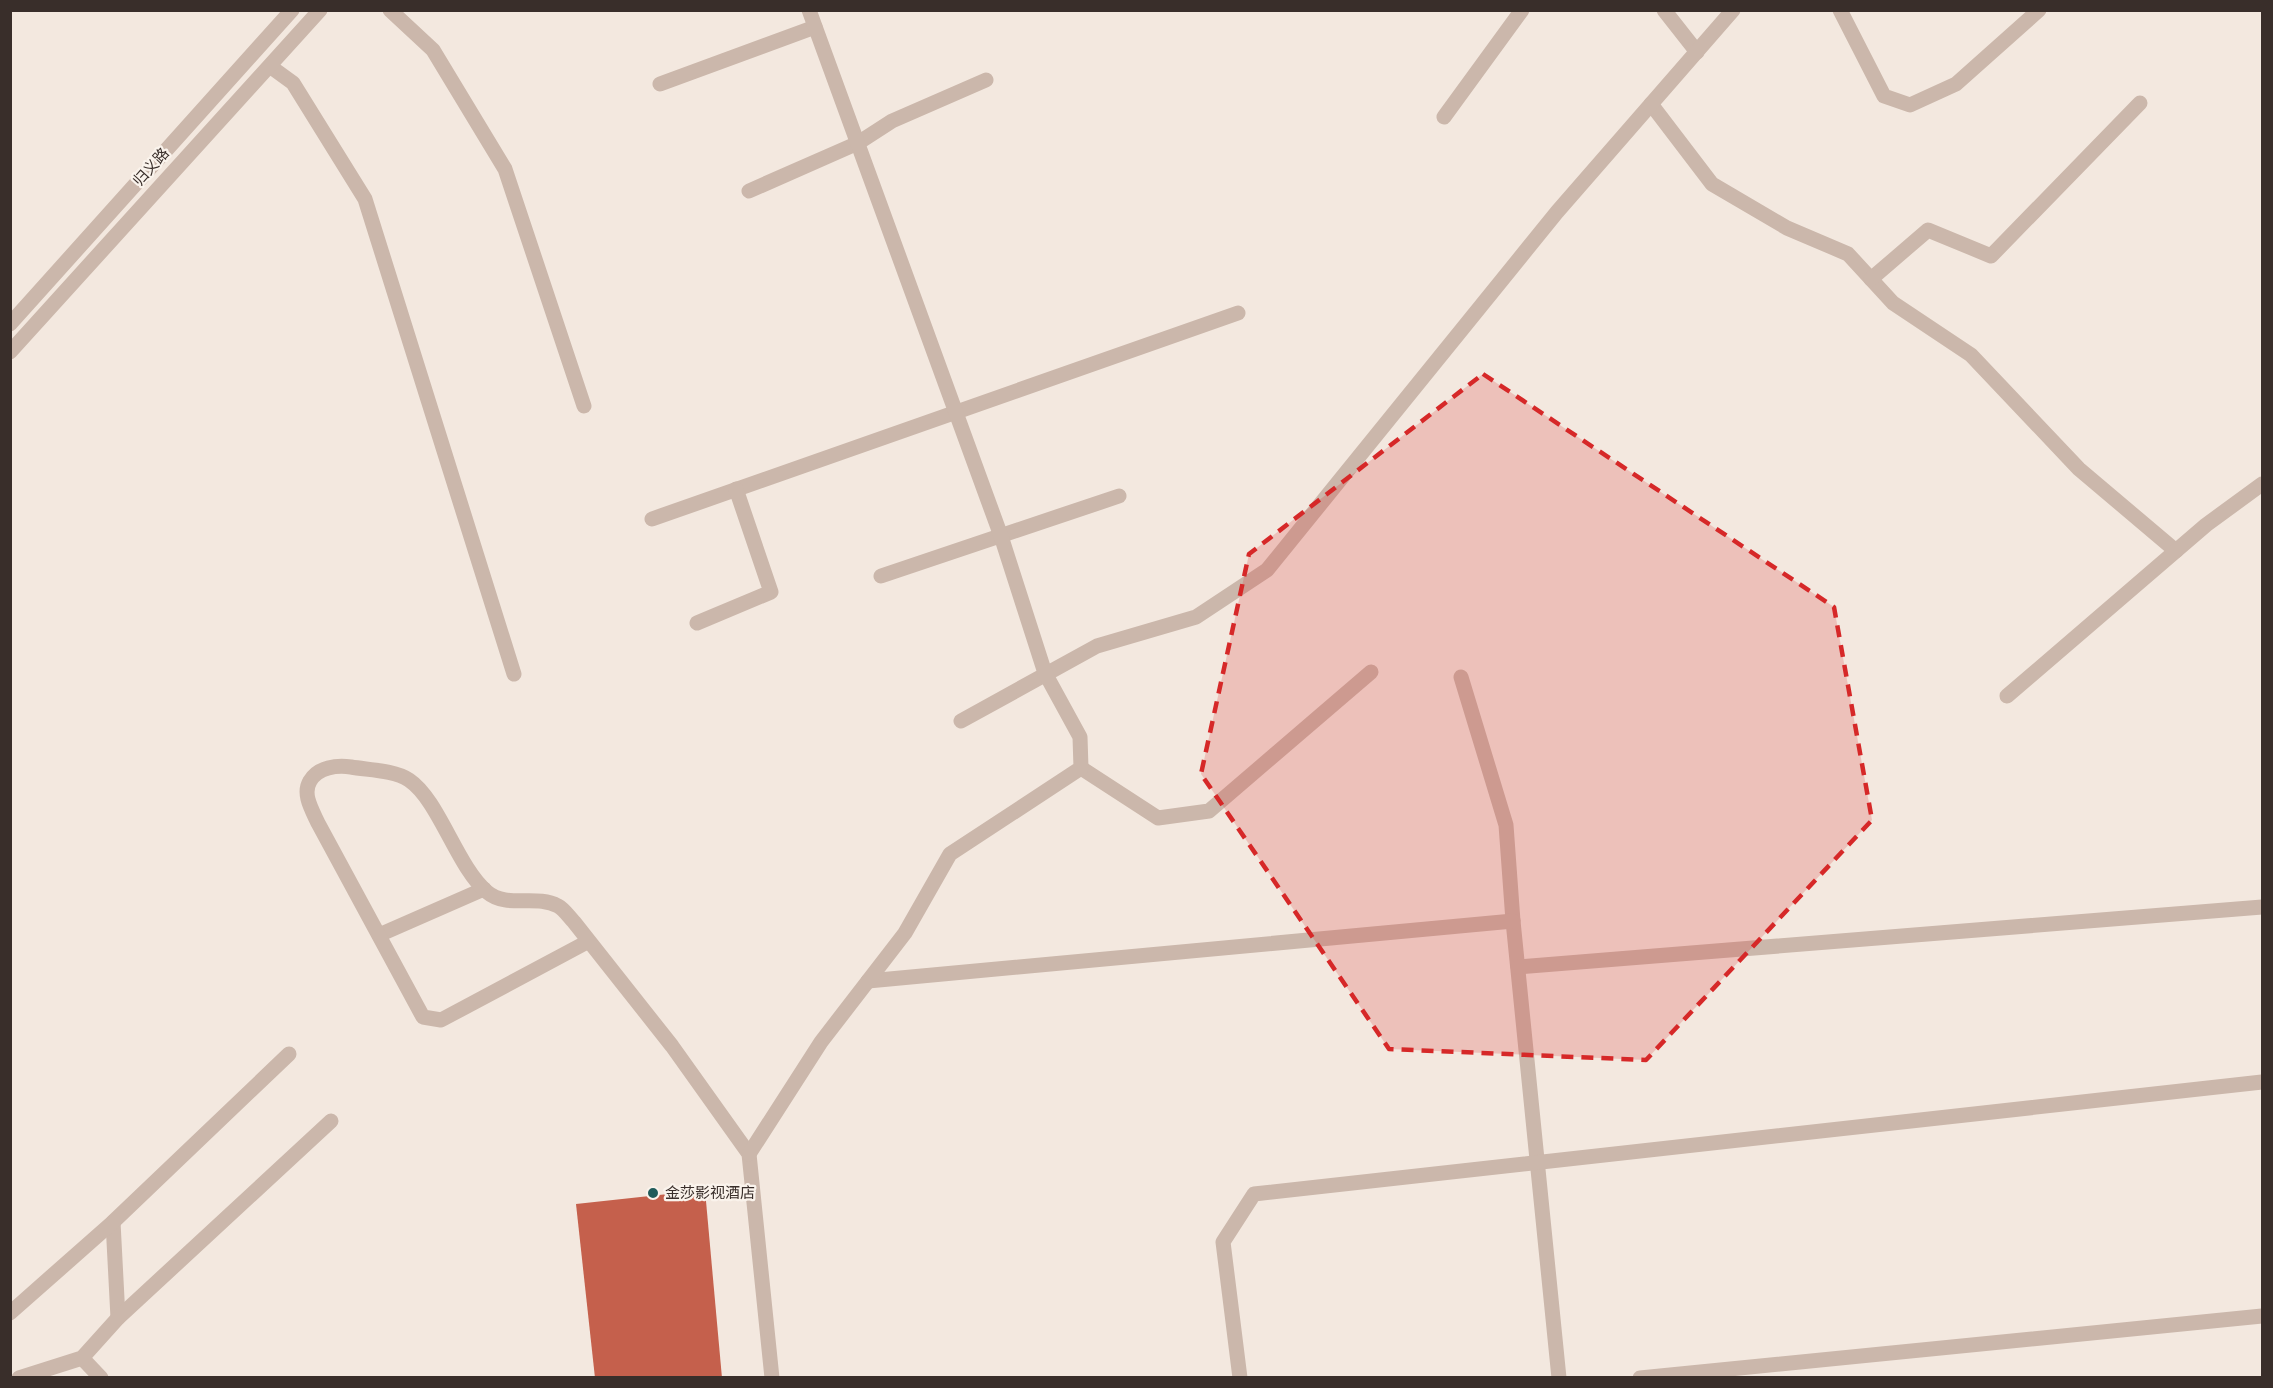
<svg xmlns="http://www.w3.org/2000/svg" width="2273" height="1388" font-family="Raleway,'Noto Sans SC',sans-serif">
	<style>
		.building { fill: #c5604c }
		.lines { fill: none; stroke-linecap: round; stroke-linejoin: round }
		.minor { stroke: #cbb7ab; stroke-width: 15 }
		.marked { fill: #d62828; fill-opacity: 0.2; stroke: #d62828; stroke-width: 4.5; stroke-dasharray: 12 8; stroke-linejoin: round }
		.poi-dot { fill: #205b5a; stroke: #faf3ec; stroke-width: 2 }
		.labels { text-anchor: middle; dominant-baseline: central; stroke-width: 4.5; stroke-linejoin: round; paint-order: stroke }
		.street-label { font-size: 15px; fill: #392e2a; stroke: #faf3ec }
		.poi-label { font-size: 15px; fill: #392e2a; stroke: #faf3ec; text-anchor: start }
	</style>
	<rect width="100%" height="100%" fill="#f3e8df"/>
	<polygon class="building" points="705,1190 722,1378 595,1378 576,1204"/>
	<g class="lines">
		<g class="minor">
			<polyline points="390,10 433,50 505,169 584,406"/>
			<polyline points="1664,10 1697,52"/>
			<polyline points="1840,10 1884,96 1910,105 1956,84 2039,10"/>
			<polyline points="271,67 293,83 365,199 514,674"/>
			<polyline points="660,84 815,27"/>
			<polyline points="1651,104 1712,184 1787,228 1848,254 1893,303 1971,355 2079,469 2176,551"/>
			<polyline points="1444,117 1522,10"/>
			<polyline points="749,191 858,143 892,121 986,80"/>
			<polyline points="1871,279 1928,230 1991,256 2140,103"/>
			<polyline points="10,324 292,10"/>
			<polyline points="10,352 320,10"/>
			<polyline points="652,519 1238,313"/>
			<polyline points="881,576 1119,496"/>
			<polyline points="697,623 771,592 736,489"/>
			<polyline points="1461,677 1506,825 1513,921 1559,1378"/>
			<polyline points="2007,696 2206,525 2262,484"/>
			<polyline points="961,721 1097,646 1196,617 1267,570 1557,212 1733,10"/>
			<polyline points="1081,768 1158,818 1209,811 1371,672"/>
			<polyline points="379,935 484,889"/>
			<path d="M589 941 441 1020 423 1017 318 823C312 810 302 794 310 781 318 767 337 765 351 767 368 770 394 770 409 780 439 800 457 867 487 892 507 909 536 894 558 906 564 909 569 917 574 922L672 1046 749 1154 772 1378"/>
			<polyline points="1518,967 2262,907"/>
			<polyline points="868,981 1513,921"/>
			<polyline points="749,1154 821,1042 905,933 950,854 1081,768 1080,737 1045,673 1001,536 809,10"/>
			<polyline points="113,1222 118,1318"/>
			<polyline points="10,1313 113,1222 289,1054"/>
			<polyline points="82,1358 101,1378"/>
			<polyline points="19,1378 82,1358 118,1318 331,1121"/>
			<polyline points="1240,1378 1223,1242 1254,1194 2262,1082"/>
			<polyline points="1640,1378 2262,1316"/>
		</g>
	</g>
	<path class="marked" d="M1483 374 1834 607 1872 820 1646 1060 1389 1049 1201 774 1249 554Z"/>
	<circle class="poi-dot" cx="653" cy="1193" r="6"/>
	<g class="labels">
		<g class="street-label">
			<text transform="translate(151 167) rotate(-48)">归义路</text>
		</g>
		<g class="poi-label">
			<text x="665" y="1193">金莎影视酒店</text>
		</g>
	</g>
	<rect width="2273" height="1388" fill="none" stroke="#392e2a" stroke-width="24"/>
</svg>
